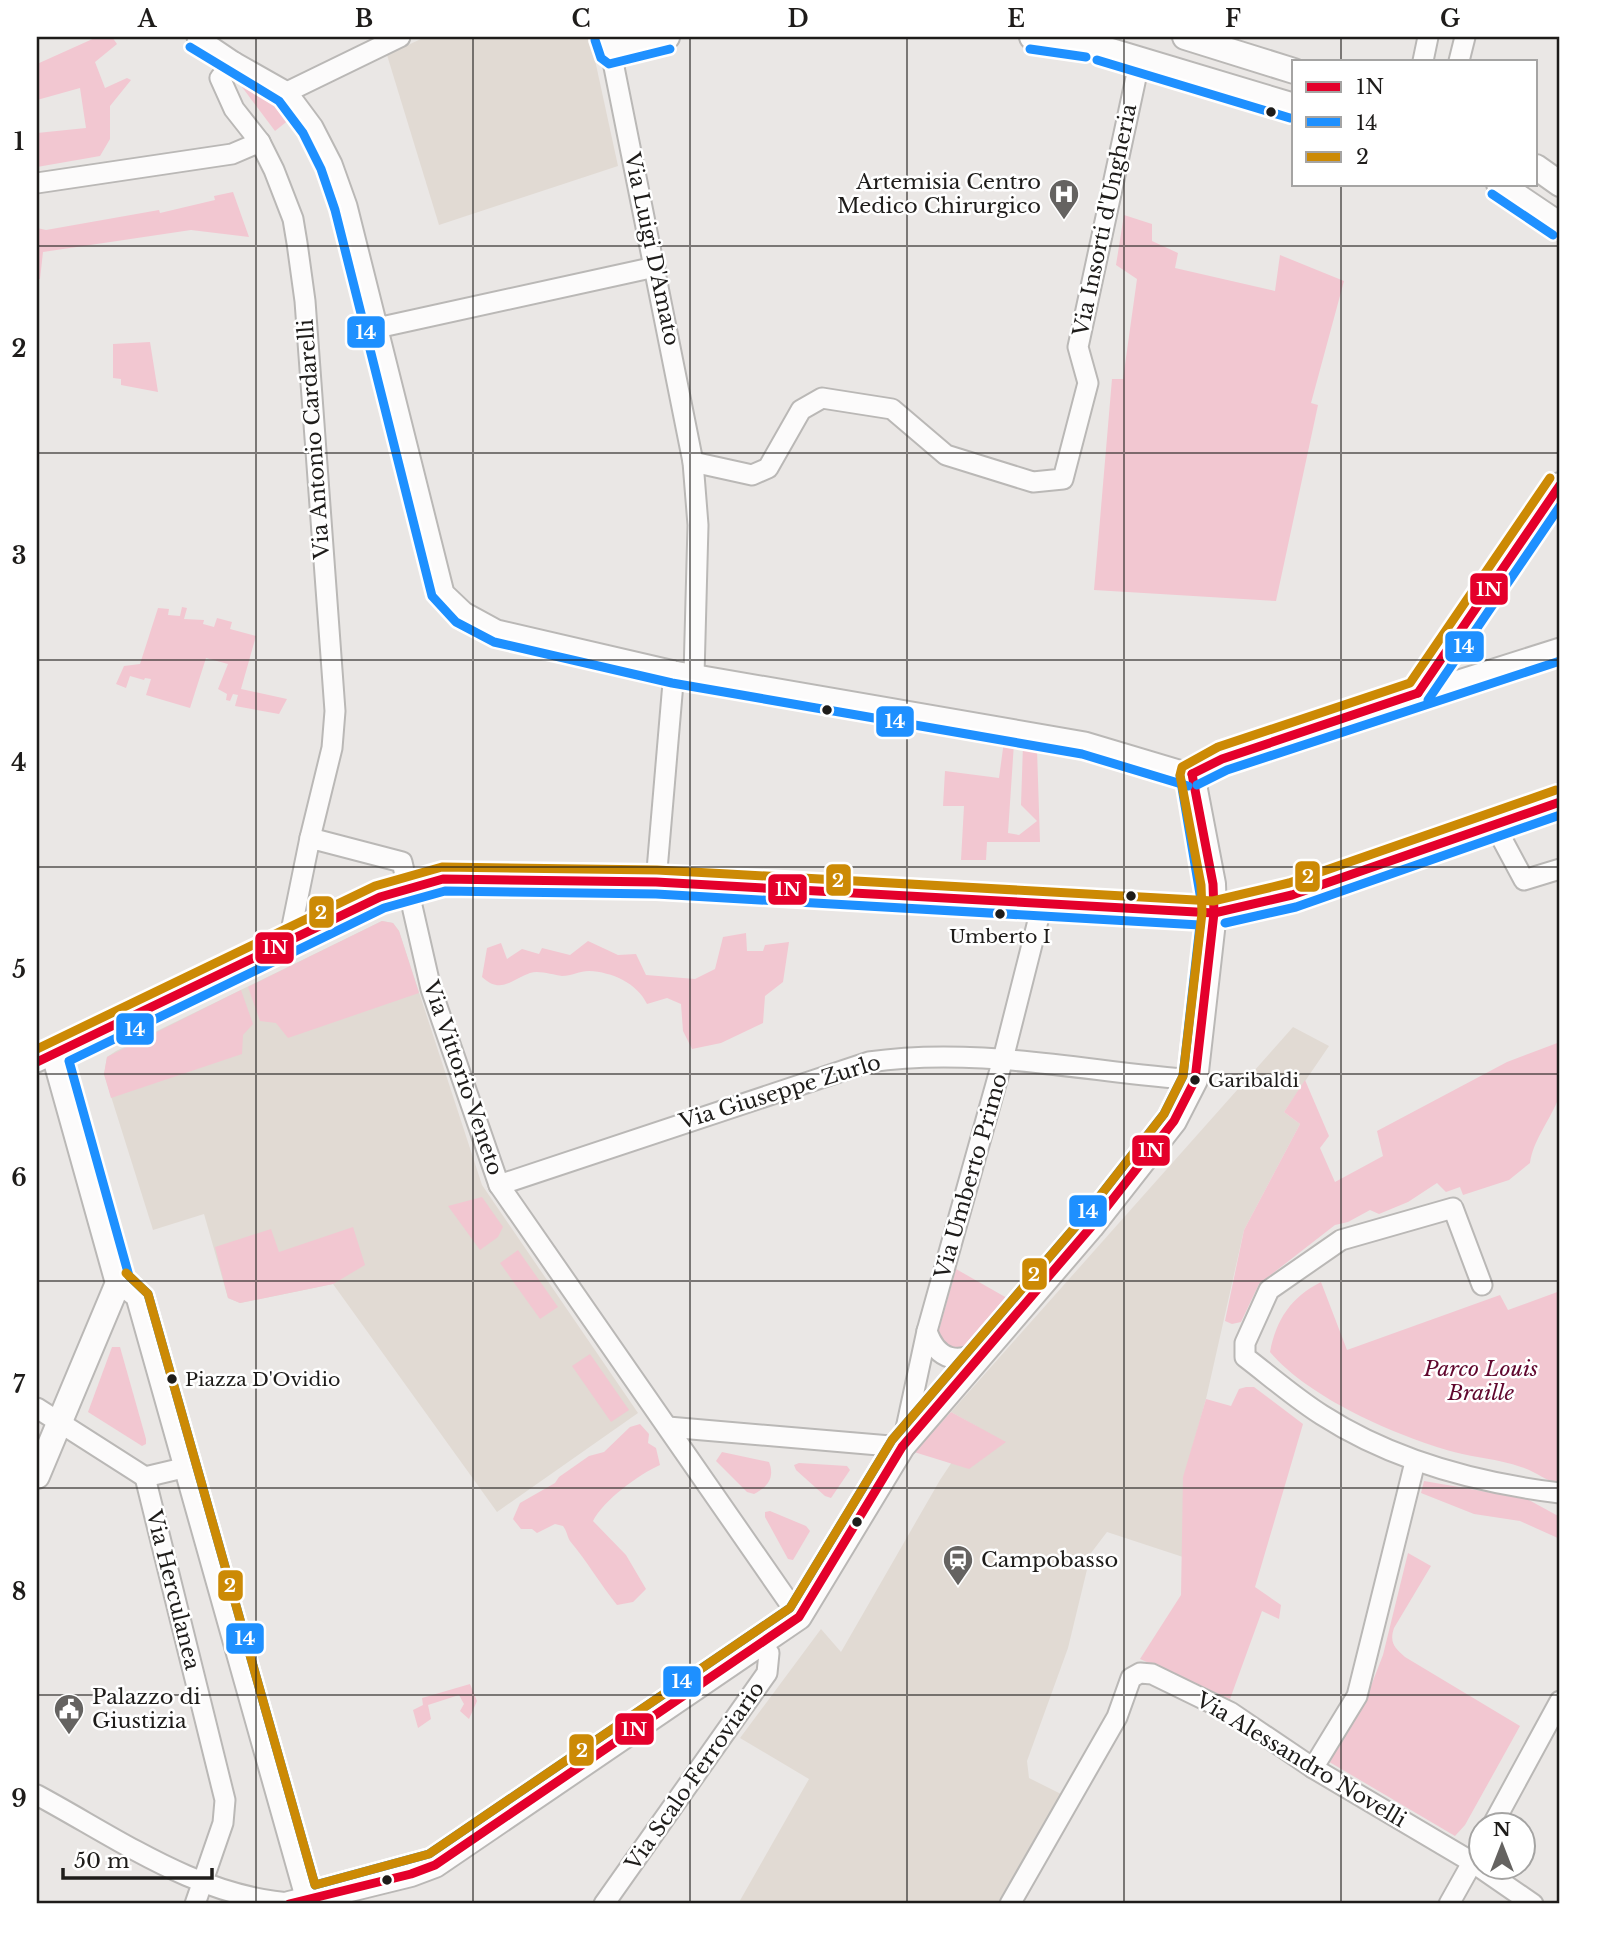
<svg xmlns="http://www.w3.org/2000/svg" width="1597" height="1941" font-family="'Libre Baskerville',serif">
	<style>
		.built { fill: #e1dad3 }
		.green { fill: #f2c7d1 }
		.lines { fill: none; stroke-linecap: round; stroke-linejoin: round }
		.minor-casing { stroke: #bab8b6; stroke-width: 23 }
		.major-casing { stroke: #bab8b6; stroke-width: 28 }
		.minor { stroke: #fcfbfb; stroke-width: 19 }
		.major { stroke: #fcfbfb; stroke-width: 24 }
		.bus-1-casing { stroke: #fff; stroke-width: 14 }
		.bus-2-casing { stroke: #fff; stroke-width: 14 }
		.bus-3-casing { stroke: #fff; stroke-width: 14 }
		.bus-1 { stroke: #e4002b; stroke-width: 9 }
		.bus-2 { stroke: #1e90ff; stroke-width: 9 }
		.bus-3 { stroke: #cc8a05; stroke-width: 9 }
		.grid { fill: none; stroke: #1e1c1a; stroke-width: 2; stroke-opacity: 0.55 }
		.bus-dot { fill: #1e1c1a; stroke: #fff; stroke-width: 2.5 }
		.labels { text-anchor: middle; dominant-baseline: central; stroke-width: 5; stroke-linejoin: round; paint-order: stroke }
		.bus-label { font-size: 19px; fill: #1e1c1a; stroke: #fff; text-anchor: start }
		.poi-label { font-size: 21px; fill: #1e1c1a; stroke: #fff; text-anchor: start }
		.street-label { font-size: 21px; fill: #1e1c1a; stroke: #fff }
		.park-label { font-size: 21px; font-style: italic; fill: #60072e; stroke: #fff }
		.line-badge { stroke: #fff; stroke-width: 2.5 }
		.badge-label { font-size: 19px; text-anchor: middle; font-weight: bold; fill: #fff }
		.neatline { fill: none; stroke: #1e1c1a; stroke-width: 2.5 }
		.grid-label { font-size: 23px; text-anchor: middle; font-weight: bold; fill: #1e1c1a }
	</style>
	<rect width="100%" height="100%" fill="#eae7e5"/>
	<g class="built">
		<polygon points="425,37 590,37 618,166 439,225 387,55"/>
		<polygon points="382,921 393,923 399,931 482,1185 638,1413 497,1512 333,1284 240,1303 228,1298 204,1214 153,1230 104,1074 107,1057 116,1051"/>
		<polygon points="1293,1027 1329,1046 1284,1112 1300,1124 1244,1230 1206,1399 1184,1477 1183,1557 1107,1532 1091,1553 1068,1648 1027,1761 1029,1778 1065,1796 1001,1904 738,1904 809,1779 740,1738 821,1629 841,1652 940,1480 976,1426 951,1412"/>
	</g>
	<g class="green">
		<polygon points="97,37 112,37 117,44 95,62 105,88 127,78 131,80 110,106 110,139 100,156 37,167 37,133 86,128 80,88 37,100 37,64"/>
		<polygon points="244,80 252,80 290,119 275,131 242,87"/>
		<polygon points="233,192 249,237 191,230 43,252 40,279 37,279 37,228 46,230 159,210 160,213 215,200 214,196"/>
		<polygon points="1124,215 1152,224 1152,241 1178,253 1175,268 1275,291 1280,255 1344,281 1311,403 1318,405 1276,601 1094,590 1112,379 1123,379 1137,279 1116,265"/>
		<polygon points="150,342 158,392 121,385 121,379 113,378 113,344"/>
		<polygon points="182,607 187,608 184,619 204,620 203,624 214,627 217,618 232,622 230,629 256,636 241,689 287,699 279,714 235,706 238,695 233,694 230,701 226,700 227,694 218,689 228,664 206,658 190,708 146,695 151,679 145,678 144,680 130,676 126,688 116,684 124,666 140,664 158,608 169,609 168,615 180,616"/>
		<polygon points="1004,741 1014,743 1008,833 1019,835 1037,821 1021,805 1023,745 1037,749 1040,842 987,842 986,860 961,860 964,806 943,806 945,771 999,778"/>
		<polygon points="382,921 393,923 399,931 419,993 288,1038 276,1023 260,1021 248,987"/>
		<path d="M746 933 747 951H763L765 945 789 942 783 982 765 996 763 1023 721 1043 692 1049 683 1031 681 1004 667 998 647 1004C637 983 612 972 589 971 580 971 571 976 562 976 553 975 539 970 530 973 512 979 501 995 482 977L487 948 501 943 507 959 522 949 539 954 542 948 570 955 588 941 618 955 636 954 646 975 695 979 715 969 723 937Z"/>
		<polygon points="241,990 253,1024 243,1035 242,1054 111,1098 104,1074 107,1057"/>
		<path d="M1560 1042C1560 1059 1564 1082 1559 1097 1551 1119 1533 1140 1530 1163L1509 1180 1463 1195 1460 1187 1446 1192 1437 1183 1408 1202 1379 1214 1370 1210 1348 1222 1335 1225 1259 1284 1241 1322 1232 1324 1225 1321 1244 1230 1300 1124 1284 1112 1305 1080 1329 1136 1320 1148 1335 1182 1383 1156 1377 1131 1507 1062Z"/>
		<polygon points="482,1197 503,1227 498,1237 480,1250 448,1206"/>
		<polygon points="353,1227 365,1265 333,1284 240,1303 228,1298 215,1247 271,1229 279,1252"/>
		<polygon points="518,1250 558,1307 540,1319 500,1263"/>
		<path d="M956 1269 1007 1298 967 1345C958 1350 952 1350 943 1345L939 1330Z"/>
		<path d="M1321 1282 1347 1350 1500 1295 1508 1310 1560 1291V1484C1546 1481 1535 1471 1521 1467 1499 1459 1476 1458 1454 1452 1396 1436 1309 1398 1270 1352 1276 1320 1291 1297 1321 1282Z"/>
		<polygon points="112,1347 120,1347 146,1439 146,1444 142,1446 88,1412"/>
		<polygon points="590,1354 629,1410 611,1422 572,1366"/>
		<polygon points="1246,1387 1254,1387 1303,1424 1255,1587 1281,1605 1279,1619 1262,1611 1230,1699 1140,1659 1181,1595 1183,1477 1206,1399 1231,1406 1239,1389"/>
		<polygon points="951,1412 1006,1442 969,1469 914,1452"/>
		<path d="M640 1424 649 1434 648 1443 656 1448 660 1465C639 1474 603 1501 593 1521L626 1555 646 1589 633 1602 617 1605C600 1584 587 1561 570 1541 567 1536 567 1531 563 1526L555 1524 537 1533 532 1529H521L513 1519 520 1503 555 1483 559 1477 589 1456 604 1452 630 1427Z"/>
		<path d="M722 1452 769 1462C775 1477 768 1487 754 1494L747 1492 716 1461Z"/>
		<polygon points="799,1463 847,1466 850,1470 831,1498 825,1496 796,1470 794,1465"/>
		<polygon points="1424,1481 1527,1499 1560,1517 1560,1539 1520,1521 1474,1514 1421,1493"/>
		<polygon points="770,1511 806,1526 810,1531 793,1560 788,1559 765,1517 765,1512"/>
		<path d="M1408 1553 1431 1566 1394 1628C1389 1643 1395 1648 1405 1657L1520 1726 1465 1825 1455 1836 1326 1760 1369 1691 1383 1655Z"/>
		<polygon points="470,1684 477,1701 469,1719 460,1711 464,1704 459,1695 428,1705 431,1719 418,1728 413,1710 423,1705 422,1698"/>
	</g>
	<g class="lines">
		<g class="minor-casing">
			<g id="minor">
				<polyline points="197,37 234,62 287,92 313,127 332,164 347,206 444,593 464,612 497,630 674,671 1085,742 1192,774"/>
				<polyline points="611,52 693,462 698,525 694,675"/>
				<polyline points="1423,61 1428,37"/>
				<polyline points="1459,61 1465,37"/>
				<polyline points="234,62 220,78 234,109 260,142 274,170 293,219 297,243 305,301 335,711 332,748 310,838"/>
				<polyline points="287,92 400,37"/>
				<polyline points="37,183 232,154 260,142"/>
				<polyline points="377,328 655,267"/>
				<polyline points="693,462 752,475 768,468 801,410 822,398 892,409 946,455 1033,482 1063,479 1088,383 1078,347 1140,59"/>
				<polyline points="1418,693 1560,648"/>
				<polyline points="1495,826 1524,880 1560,869"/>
				<polyline points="656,882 674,671"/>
				<polyline points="289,941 310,838 402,862 431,989 499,1185 799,1617"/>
				<polyline points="37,1062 54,1054"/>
				<path d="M499 1185 869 1062C977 1046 1087 1072 1195 1080"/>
				<polyline points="118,1283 136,1297 306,1900"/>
				<path d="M1482 1285 1453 1208 1341 1240 1269 1290 1245 1343V1357C1270 1376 1295 1398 1322 1415 1392 1460 1478 1483 1560 1493"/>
				<path d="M927 1331C937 1361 959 1365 984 1349"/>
				<polyline points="37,1408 145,1477"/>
				<polyline points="668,1427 902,1447 927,1331 1003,1059 1042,905"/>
				<polyline points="145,1477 225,1800 223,1823 195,1904"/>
				<polyline points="145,1477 183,1468"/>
				<polyline points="1313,1768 1357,1696 1415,1462"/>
				<path d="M37 1795C117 1838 201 1899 295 1903"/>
				<polyline points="1492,1826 1560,1701"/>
				<polyline points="604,1904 767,1673 769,1653 761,1644"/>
				<polyline points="1010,1904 1117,1717 1131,1678 1140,1673 1152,1674 1230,1712 1313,1768 1472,1862 1533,1904"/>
				<polyline points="1449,1904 1482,1845"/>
			</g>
		</g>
		<g class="major-casing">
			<g id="major">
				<polyline points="607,37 611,52 667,37"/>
				<polyline points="1032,37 1088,45"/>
				<polyline points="1185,37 1294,71"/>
				<polyline points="1101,48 1294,106"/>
				<polyline points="1536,167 1560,184"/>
				<polyline points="1499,184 1560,225"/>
				<polyline points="37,1476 118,1283 54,1054 380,897 443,879 656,882 1214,913 1292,895 1560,802"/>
				<polyline points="289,1904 411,1874 435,1865 799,1617 902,1447 1091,1227 1174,1121 1195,1080 1214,913 1213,884 1192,774 1222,759 1418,693 1560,485"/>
			</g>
		</g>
		<use href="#minor" class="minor"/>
		<use href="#major" class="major"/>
		<g class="bus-1-casing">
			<g id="bus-1">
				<polyline points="1418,693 1560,485"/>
				<polyline points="1192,774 1222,759 1418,693"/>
				<polyline points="37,1062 380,897 443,879 656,882 1214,913 1292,895 1560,802"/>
				<polyline points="289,1904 411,1874 435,1865 799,1617 902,1447 1091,1227 1174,1121 1195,1080 1214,913 1213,884 1192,774"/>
			</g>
		</g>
		<g class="bus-2-casing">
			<g id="bus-2">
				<polyline points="595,40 601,58 609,64 670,49"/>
				<polyline points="190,47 279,101 303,133 321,169 335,210 432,596 456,622 494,642 672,683 1082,754 1188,786"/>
				<polyline points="1030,49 1086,57"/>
				<polyline points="1097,60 1290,118"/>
				<polyline points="1492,194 1553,235"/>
				<polyline points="1428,700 1560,506"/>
				<polyline points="1180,776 1201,900"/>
				<polyline points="1197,785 1227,770 1560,661"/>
				<polygon points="445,891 656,894 1200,925 1183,1076 1164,1114 1082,1219 892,1440 790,1608 429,1854 315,1885 148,1294 129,1276 69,1061 384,908"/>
				<polyline points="1225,923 1296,907 1560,815"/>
			</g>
		</g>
		<g class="bus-3-casing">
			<g id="bus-3">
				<polyline points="37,1049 375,886 442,867 657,870 1213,901 1289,883 1556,790"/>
				<polyline points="126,1273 148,1294 315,1885 429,1854 790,1608 892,1440 1082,1219 1164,1114 1183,1076 1202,913 1201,885 1180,775 1182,767 1218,747 1410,683 1550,478"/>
			</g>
		</g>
		<use href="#bus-1" class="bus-1"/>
		<use href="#bus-2" class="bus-2"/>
		<use href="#bus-3" class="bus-3"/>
	</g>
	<path class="grid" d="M256 37V1904M473 37V1904M690 37V1904M907 37V1904M1124 37V1904M1341 37V61M1341 184V1904M37 246H1560M37 453H1560M37 660H1560M37 867H1560M37 1074H1560M37 1281H1560M37 1488H1560M37 1695H1560"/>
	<defs>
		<g id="hospital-pin" transform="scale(1.575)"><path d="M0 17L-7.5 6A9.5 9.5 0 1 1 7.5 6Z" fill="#656361" stroke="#fff"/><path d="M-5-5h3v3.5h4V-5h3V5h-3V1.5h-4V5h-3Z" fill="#fff"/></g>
		<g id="station-pin" transform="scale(1.575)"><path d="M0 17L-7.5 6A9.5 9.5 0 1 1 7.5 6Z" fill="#656361" stroke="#fff"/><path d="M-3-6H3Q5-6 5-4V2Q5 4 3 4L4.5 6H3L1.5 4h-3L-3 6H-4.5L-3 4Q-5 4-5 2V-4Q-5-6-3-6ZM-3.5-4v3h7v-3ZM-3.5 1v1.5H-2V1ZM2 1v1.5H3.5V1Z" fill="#fff"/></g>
		<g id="civic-pin" transform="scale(1.575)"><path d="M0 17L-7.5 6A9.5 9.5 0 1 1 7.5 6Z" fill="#656361" stroke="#fff"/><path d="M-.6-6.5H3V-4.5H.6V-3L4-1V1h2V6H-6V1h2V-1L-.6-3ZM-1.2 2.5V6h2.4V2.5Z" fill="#fff"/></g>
	</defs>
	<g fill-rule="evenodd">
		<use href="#hospital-pin" x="1064" y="194"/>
		<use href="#station-pin" x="958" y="1560"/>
		<use href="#civic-pin" x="69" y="1709"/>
	</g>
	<g class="bus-dot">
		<circle cx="1271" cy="112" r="6"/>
		<circle cx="827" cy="710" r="6"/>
		<circle cx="1131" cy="896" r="6"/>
		<circle cx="1000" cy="914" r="6"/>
		<circle cx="1195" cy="1080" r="6"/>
		<circle cx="172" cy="1379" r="6"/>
		<circle cx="857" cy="1522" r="6"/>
		<circle cx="387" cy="1880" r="6"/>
	</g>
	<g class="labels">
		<g class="bus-label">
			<text x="1000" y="936" text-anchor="middle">Umberto I</text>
			<text x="1208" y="1080">Garibaldi</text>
			<text x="185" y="1379">Piazza D'Ovidio</text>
		</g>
		<g class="poi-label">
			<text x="1041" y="182" text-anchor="end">Artemisia Centro<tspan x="1041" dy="24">Medico Chirurgico</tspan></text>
			<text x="981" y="1560">Campobasso</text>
			<text x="92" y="1697">Palazzo di<tspan x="92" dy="24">Giustizia</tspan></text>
		</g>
		<g class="street-label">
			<text transform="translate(1105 220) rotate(-78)">Via Insorti d'Ungheria</text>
			<text transform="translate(652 249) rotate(78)">Via Luigi D'Amato</text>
			<text transform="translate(314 439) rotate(-94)">Via Antonio Cardarelli</text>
			<text transform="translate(463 1078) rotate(71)">Via Vittorio Veneto</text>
			<text transform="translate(780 1092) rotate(-17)">Via Giuseppe Zurlo</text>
			<text transform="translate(971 1176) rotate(-74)">Via Umberto Primo</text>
			<text transform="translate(173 1590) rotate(76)">Via Herculanea</text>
			<text transform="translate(1301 1760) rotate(31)">Via Alessandro Novelli</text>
			<text transform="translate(695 1776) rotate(-55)">Via Scalo Ferroviario</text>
		</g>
		<g class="park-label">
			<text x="1481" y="1369">Parco Louis<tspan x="1481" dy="24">Braille</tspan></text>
		</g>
	</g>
	<g class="line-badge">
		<rect x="346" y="315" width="40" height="34" rx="7" fill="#1e90ff"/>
		<rect x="1469" y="572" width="40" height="34" rx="7" fill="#e4002b"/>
		<rect x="1444" y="630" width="41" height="33" rx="7" fill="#1e90ff"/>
		<rect x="875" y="705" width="40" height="33" rx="7" fill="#1e90ff"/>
		<rect x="1294" y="860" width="27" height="33" rx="7" fill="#cc8a05"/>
		<rect x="825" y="863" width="27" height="34" rx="7" fill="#cc8a05"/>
		<rect x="767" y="873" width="41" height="33" rx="7" fill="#e4002b"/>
		<rect x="308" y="895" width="27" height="34" rx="7" fill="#cc8a05"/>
		<rect x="254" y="931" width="41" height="34" rx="7" fill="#e4002b"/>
		<rect x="115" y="1012" width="40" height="34" rx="7" fill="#1e90ff"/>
		<rect x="1131" y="1134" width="40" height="33" rx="7" fill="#e4002b"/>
		<rect x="1068" y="1194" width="40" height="34" rx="7" fill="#1e90ff"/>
		<rect x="1021" y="1257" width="27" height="34" rx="7" fill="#cc8a05"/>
		<rect x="217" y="1569" width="27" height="33" rx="7" fill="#cc8a05"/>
		<rect x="225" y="1622" width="40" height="33" rx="7" fill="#1e90ff"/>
		<rect x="662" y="1665" width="40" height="33" rx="7" fill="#1e90ff"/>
		<rect x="614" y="1712" width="41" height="34" rx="7" fill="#e4002b"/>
		<rect x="568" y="1733" width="27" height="34" rx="7" fill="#cc8a05"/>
	</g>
	<g class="badge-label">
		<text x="366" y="339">14</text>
		<text x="1489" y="596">1N</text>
		<text x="1464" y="653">14</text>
		<text x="895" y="728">14</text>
		<text x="1308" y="883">2</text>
		<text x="838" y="887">2</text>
		<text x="788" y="896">1N</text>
		<text x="321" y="919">2</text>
		<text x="275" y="954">1N</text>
		<text x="135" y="1036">14</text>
		<text x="1151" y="1157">1N</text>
		<text x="1088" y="1218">14</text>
		<text x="1034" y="1281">2</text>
		<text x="230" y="1592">2</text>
		<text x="245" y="1645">14</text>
		<text x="682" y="1688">14</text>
		<text x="634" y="1736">1N</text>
		<text x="582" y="1757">2</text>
	</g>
	<rect width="1597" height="1941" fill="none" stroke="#ffffff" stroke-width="77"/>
	<rect x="1292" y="60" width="245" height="126" fill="#ffffff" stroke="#a5a4a3" stroke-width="2"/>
	<rect x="1306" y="82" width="35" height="10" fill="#e4002b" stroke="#a5a4a3" stroke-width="2"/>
	<text x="1356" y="94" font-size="21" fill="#1e1c1a">1N</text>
	<rect x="1306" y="117" width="35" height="10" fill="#1e90ff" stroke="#a5a4a3" stroke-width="2"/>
	<text x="1356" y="130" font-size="21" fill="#1e1c1a">14</text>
	<rect x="1306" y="152" width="35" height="10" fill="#cc8a05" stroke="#a5a4a3" stroke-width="2"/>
	<text x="1356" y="164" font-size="21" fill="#1e1c1a">2</text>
	<g transform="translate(1502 1846)"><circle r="33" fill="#ffffff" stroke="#a5a4a3" stroke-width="2"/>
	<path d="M0-5L12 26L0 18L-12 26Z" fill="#656361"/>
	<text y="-10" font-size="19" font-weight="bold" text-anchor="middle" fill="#1e1c1a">N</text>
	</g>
	<path d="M63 1868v10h149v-10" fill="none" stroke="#1e1c1a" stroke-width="3.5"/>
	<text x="74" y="1868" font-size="21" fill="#1e1c1a" stroke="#ffffff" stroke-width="5" paint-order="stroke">50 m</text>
	<rect x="38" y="38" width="1520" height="1864" class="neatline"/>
	<g class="grid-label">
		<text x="147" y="27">A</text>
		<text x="364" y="27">B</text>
		<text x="581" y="27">C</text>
		<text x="798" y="27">D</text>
		<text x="1016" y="27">E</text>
		<text x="1233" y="27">F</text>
		<text x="1450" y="27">G</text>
		<text x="19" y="150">1</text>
		<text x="19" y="357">2</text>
		<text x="19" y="564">3</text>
		<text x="19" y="771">4</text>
		<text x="19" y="978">5</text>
		<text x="19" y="1186">6</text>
		<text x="19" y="1393">7</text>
		<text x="19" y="1600">8</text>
		<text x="19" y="1807">9</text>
	</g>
</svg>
